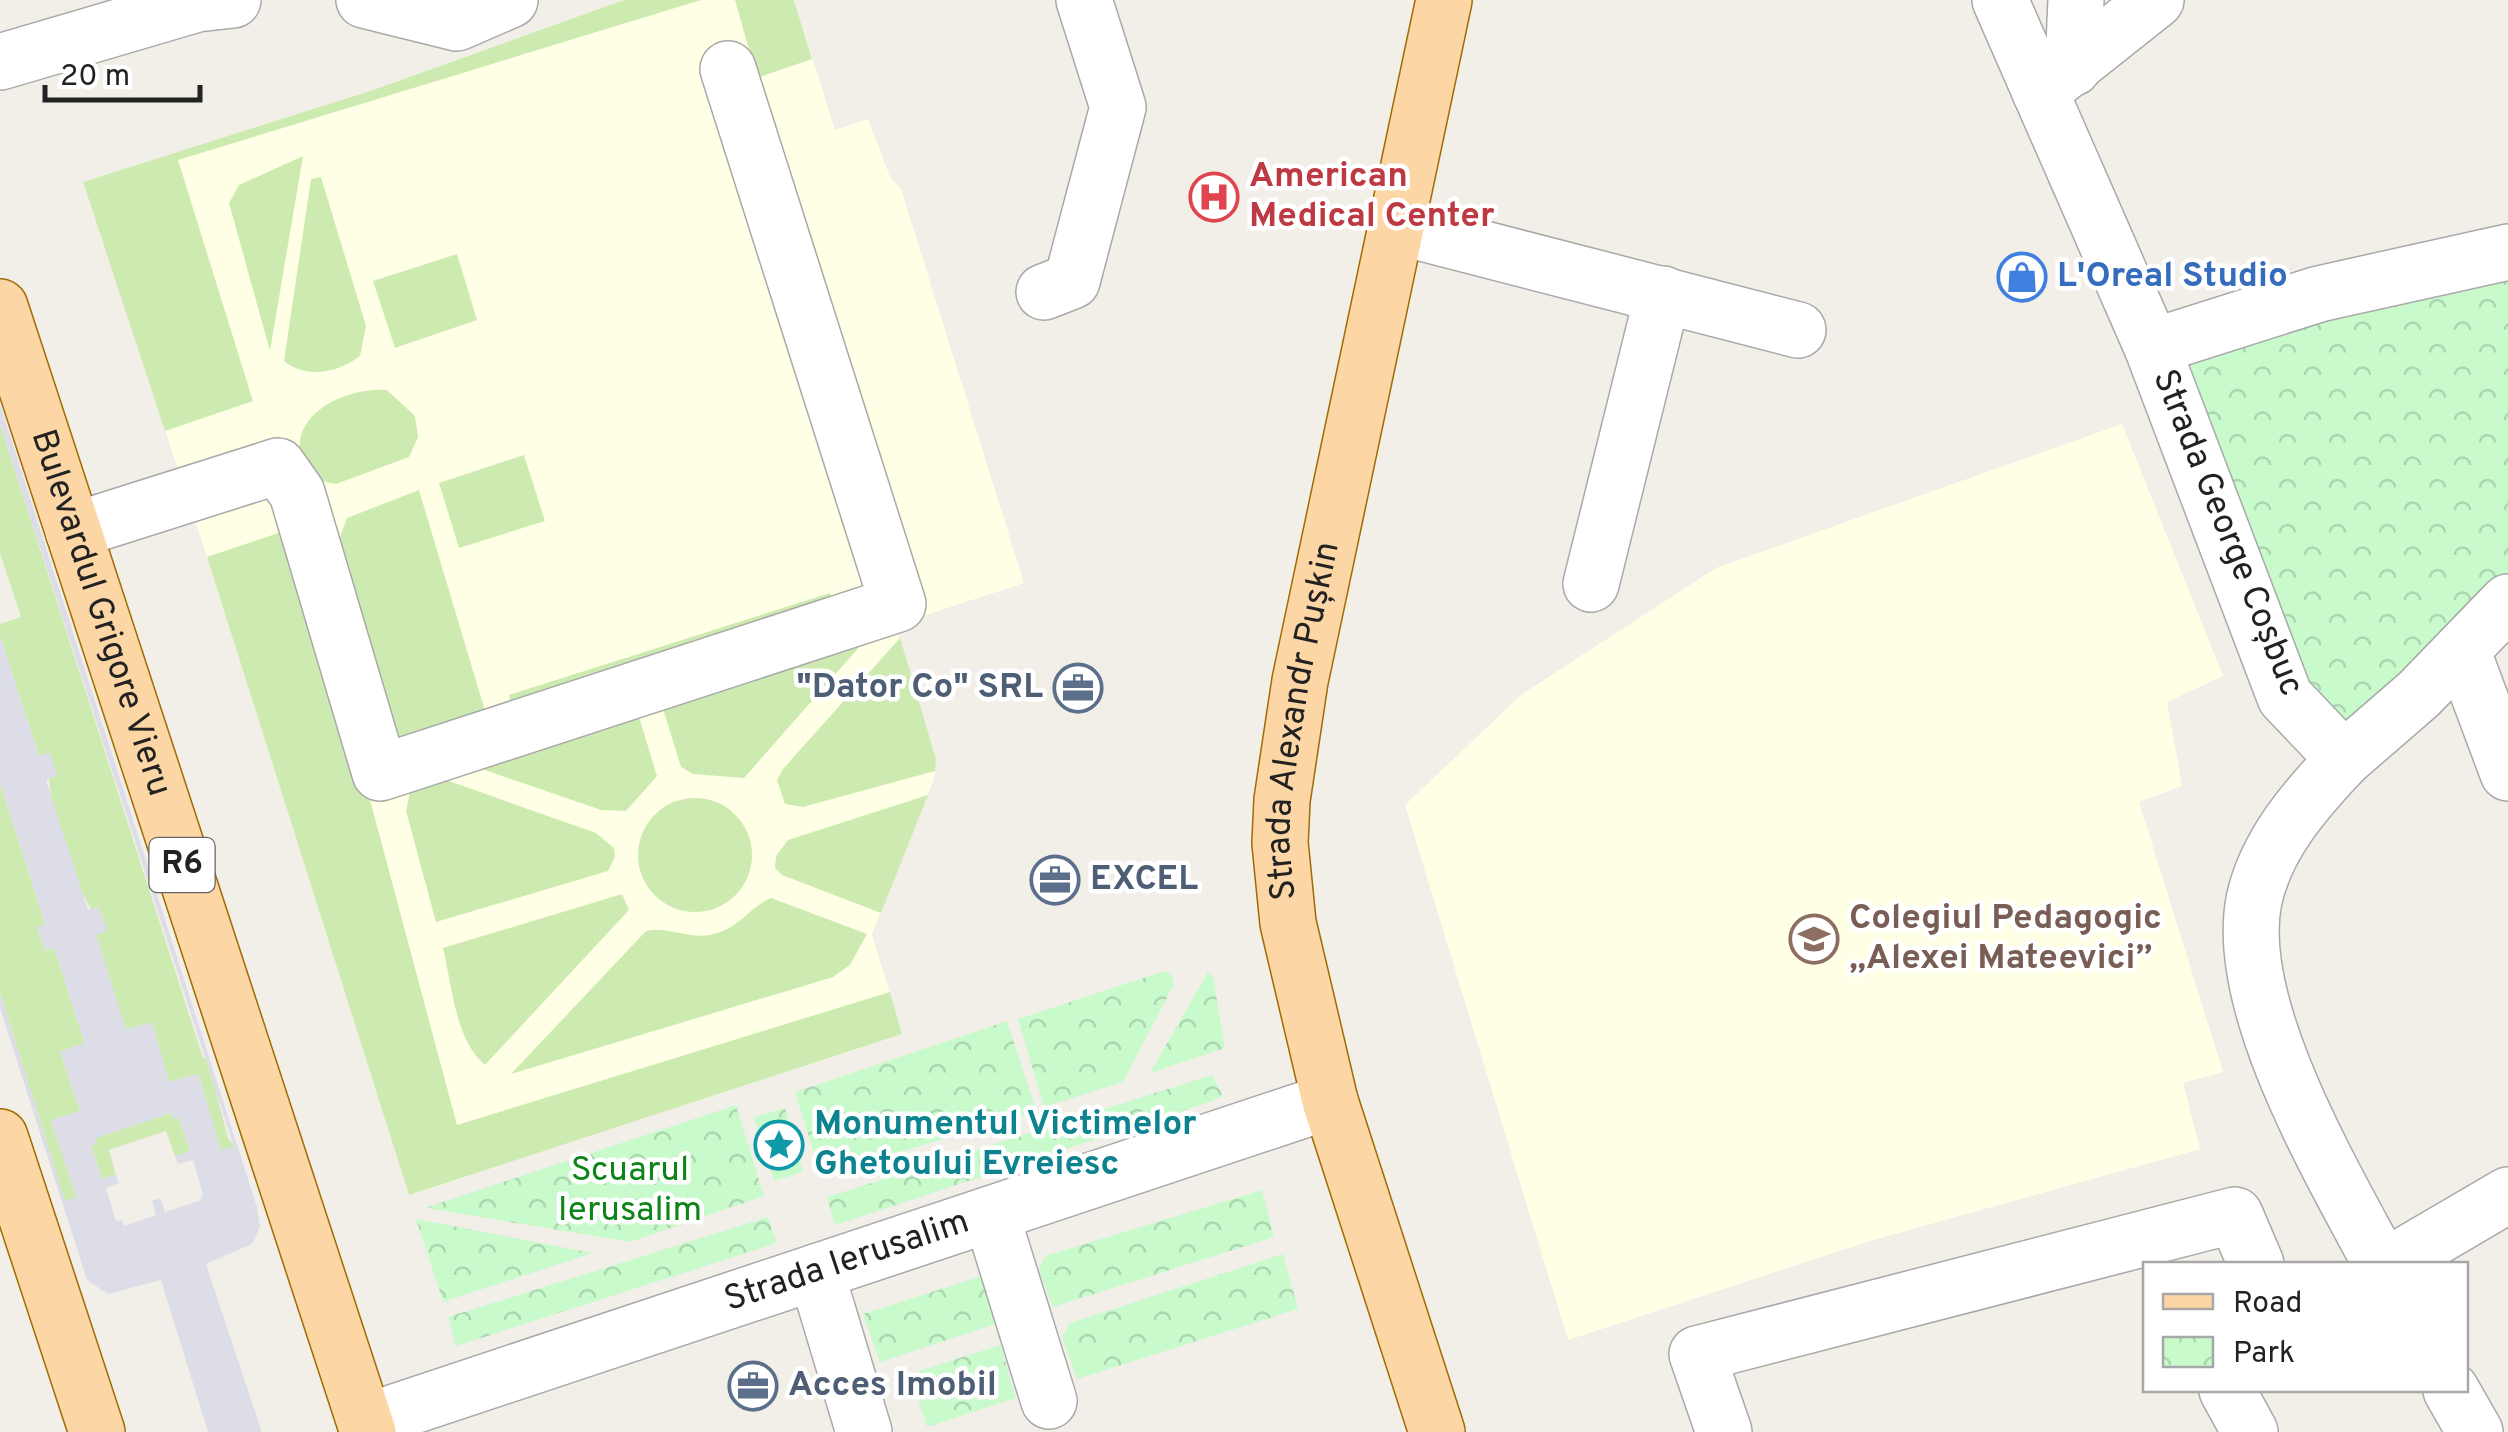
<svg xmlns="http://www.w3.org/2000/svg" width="2508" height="1432" font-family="Overpass,sans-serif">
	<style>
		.education { fill: #ffffe5 }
		.grass { fill: #cdebb0 }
		.park { fill: url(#park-crowns) }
		.plaza { fill: #dddde8; fill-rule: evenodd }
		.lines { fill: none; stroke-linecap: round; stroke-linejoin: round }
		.minor-casing { stroke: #a9a9a9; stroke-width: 58 }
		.major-casing { stroke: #a06b00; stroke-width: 58 }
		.minor { stroke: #fff; stroke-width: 55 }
		.major { stroke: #fcd6a4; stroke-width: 55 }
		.labels { text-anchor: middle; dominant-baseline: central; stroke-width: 9; stroke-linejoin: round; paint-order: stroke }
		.shield { fill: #fff; stroke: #646464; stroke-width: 2.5 }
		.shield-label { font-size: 32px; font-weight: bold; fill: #222 }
		.health-label { font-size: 35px; font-weight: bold; fill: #be3a42; stroke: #fff; text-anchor: start }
		.shop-label { font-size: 35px; font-weight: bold; fill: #366cbe; stroke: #fff; text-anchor: start }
		.street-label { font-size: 35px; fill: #222; stroke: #fff }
		.service-label { font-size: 35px; font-weight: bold; fill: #4e5e75; stroke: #fff; text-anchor: start }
		.education-label { font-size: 35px; font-weight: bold; fill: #785e54; stroke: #fff; text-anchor: start }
		.culture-label { font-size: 35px; font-weight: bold; fill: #0d838f; stroke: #fff; text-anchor: start }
		.park-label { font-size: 35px; fill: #0c8416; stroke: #fff }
	</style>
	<defs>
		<pattern id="park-crowns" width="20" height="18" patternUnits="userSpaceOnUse" patternTransform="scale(2.5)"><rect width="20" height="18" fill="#c8facc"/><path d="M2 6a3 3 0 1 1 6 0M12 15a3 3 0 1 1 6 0" fill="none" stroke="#acd6af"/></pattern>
	</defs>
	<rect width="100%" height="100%" fill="#f2efe9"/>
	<g class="education">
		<polygon points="624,0 794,0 835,130 868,119 890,177 901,189 1024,583 895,625 936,759 934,779 872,934 902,1034 409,1195 207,557 83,182 373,90"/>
		<polygon points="2122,424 2223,676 2167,702 2182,786 2139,802 2223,1072 2183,1083 2200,1149 1870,1241 1568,1340 1405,805 1521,695 1716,568"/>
	</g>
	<g class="grass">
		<polygon points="624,0 701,0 178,160 253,401 165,431 83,182 373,90"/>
		<polygon points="735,0 794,0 812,59 757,78"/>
		<polygon points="303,156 270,351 229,203 239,185"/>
		<path d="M321 177 366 326 360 356C338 373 306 379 284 361L311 179Z"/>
		<polygon points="457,254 477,320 395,348 373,281"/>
		<path d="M387 390 415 416 418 437 409 457 336 484 314 480C309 472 301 462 300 452 295 409 352 387 387 390Z"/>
		<path d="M0 424 203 1058 207 1057 228 1138 235 1147 221 1151 198 1074 169 1082 152 1023 126 1030 95 934 107 931C76 898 43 799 49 754L39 756 0 636V624L21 617 0 553Z"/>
		<polygon points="524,455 545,521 459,548 439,483"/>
		<polygon points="419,490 488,721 409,744 390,734 336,549 347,518"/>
		<polygon points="290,529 370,800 457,1125 890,992 902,1034 409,1195 207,557"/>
		<polygon points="830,593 833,608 513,713 509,695"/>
		<polygon points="876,628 744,778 693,774 681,767 660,699"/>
		<polygon points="900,638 936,759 935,771 803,807 785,804 777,780 783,769"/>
		<polygon points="636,707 657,776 626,811 601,810 473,766"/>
		<polygon points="429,774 596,833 614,848 615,857 608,871 436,922 406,811 410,793"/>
		<polygon points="0,783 45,924 37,928 45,950 54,948 85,1044 60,1051 80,1111 51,1120 77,1197 65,1202 0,992"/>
		<polygon points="928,795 881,913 782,875 775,868 776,856 788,840"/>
		<circle cx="695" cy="855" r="57"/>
		<path d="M622 894 629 910 485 1065C455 1040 452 985 443 948Z"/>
		<path d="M771 898 867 934 850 965 833 977 511 1074 646 931C666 926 688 939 710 935 740 929 749 907 771 898Z"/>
		<polygon points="171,1113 179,1118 190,1152 175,1156 166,1131 109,1150 116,1175 102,1179 91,1146 95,1138"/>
	</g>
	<g class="park">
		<polygon points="2508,274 2508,580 2343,747 2239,552 2172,361"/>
		<polygon points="1165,971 1173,977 1173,986 1123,1082 1044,1107 1018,1019"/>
		<polygon points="1208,972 1213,976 1225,1048 1150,1073"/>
		<polygon points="1007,1021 1036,1110 821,1177 795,1092"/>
		<polygon points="1212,1075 1223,1096 1212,1101 835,1225 827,1197"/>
		<polygon points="736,1105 764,1196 630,1242 425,1208"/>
		<polygon points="785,1108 803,1172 774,1181 754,1117"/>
		<polygon points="1262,1190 1274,1237 1053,1307 1039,1270 1045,1256"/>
		<polygon points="768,1217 777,1243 456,1346 448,1317"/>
		<polygon points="416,1219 593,1253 443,1302"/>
		<polygon points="1283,1254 1298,1309 1077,1379 1062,1337 1070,1323"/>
		<polygon points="988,1274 1005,1321 880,1362 863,1314"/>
		<polygon points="1000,1345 1016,1398 927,1427 910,1374"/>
	</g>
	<path class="plaza" d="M0 404 257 1207 260 1227 252 1244 206 1264 262 1432H208L161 1280 108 1294 87 1280 0 1008V992L65 1201 76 1197 51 1120 80 1111 60 1051 85 1043 54 948 45 950 37 927 45 923 0 783V636L39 756 50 753 57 776 46 780 88 910 99 907 108 931 96 935 126 1029 152 1022 169 1082 198 1074 221 1150 234 1147 0 424ZM171 1113 173 1119 179 1118 190 1151 175 1156 178 1164 193 1160 203 1194 199 1201 165 1212 160 1198 152 1201 156 1215 124 1226 122 1220 116 1221 106 1188 119 1183 116 1175 102 1179 91 1146 97 1144 96 1138Z"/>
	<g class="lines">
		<g class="minor-casing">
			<g id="minor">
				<polyline points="364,0 457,23 510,0"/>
				<path d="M2000 0 2152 347 2285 697 2344 759C2306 799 2266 844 2254 900 2233 1006 2332 1172 2381 1264"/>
				<polyline points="0,62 197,4 233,0"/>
				<polyline points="2073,68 2076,0"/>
				<polyline points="2040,92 2156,0"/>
				<polyline points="1395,226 1798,330"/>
				<polyline points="1044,292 1072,281 1118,107 1084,0"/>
				<polyline points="2152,347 2319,294 2508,252"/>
				<polyline points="73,531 278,466 297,493 380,773 898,604 728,69"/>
				<polyline points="1591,584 1663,294"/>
				<polyline points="2462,650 2508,773"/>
				<polyline points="2344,759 2419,694 2508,602"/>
				<polyline points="991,1214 1049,1401"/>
				<polyline points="2390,1264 2508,1195"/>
				<polyline points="816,1272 864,1432"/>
				<polyline points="2227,1390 2250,1432"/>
				<polyline points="2451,1390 2475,1432"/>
				<path id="s1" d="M365 1422 1330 1101"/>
				<polyline points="1724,1432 1697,1354 2235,1215 2256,1264"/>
			</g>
		</g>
		<g class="major-casing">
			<g id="major">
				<path id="s2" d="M0 307 368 1432"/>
				<polyline points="0,1137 97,1432"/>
				<path id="s3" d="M1437 1432 1330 1101 1288 923 1280 843 1282 800 1300 681 1444 0"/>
			</g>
		</g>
		<use href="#minor" class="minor"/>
		<use href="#major" class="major"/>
	</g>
	<defs>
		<g id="hospital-ring" transform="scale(2.5)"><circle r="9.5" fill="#fff" stroke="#e0444e" stroke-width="1.5"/><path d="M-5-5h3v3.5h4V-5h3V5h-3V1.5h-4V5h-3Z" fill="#e0444e"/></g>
		<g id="shop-ring" transform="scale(2.5)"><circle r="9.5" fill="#fff" stroke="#3f7fe0" stroke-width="1.5"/><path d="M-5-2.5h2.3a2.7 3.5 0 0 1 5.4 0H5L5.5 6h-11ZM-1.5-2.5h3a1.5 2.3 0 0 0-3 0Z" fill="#3f7fe0"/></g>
		<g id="office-ring" transform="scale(2.5)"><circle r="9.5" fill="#fff" stroke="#5c6f8a" stroke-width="1.5"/><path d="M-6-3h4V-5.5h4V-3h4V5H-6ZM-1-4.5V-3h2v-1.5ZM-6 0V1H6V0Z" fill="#5c6f8a"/></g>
		<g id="university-ring" transform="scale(2.5)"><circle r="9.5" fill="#fff" stroke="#8d6e63" stroke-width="1.5"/><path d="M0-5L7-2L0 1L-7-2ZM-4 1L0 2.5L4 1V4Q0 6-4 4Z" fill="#8d6e63"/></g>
		<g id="sight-ring" transform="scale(2.5)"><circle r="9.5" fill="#fff" stroke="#0f9aa8" stroke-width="1.5"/><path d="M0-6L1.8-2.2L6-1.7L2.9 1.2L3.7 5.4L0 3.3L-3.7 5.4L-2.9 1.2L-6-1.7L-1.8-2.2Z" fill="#0f9aa8"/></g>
	</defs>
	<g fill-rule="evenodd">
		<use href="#hospital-ring" x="1214" y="197"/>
		<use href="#shop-ring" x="2022" y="277"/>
		<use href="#office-ring" x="1078" y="688"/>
		<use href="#office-ring" x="1055" y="880"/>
		<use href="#university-ring" x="1814" y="939"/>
		<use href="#sight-ring" x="779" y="1145"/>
		<use href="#office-ring" x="753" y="1386"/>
	</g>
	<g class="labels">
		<rect class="shield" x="149.5" y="838" width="65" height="54" rx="8"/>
		<g class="shield-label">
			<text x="182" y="865">R6</text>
		</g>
		<g class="health-label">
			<text x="1249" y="177">American<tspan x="1249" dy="40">Medical Center</tspan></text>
		</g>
		<g class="shop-label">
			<text x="2057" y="277">L'Oreal Studio</text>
		</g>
		<g class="street-label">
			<text transform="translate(2227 533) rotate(68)">Strada George Coșbuc</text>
			<text stroke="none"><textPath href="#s2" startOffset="322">Bulevardul Grigore Vieru</textPath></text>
			<text stroke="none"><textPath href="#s3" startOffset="735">Strada Alexandr Pușkin</textPath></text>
			<text stroke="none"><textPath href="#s1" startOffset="508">Strada Ierusalim</textPath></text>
		</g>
		<g class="service-label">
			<text x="1043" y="688" text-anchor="end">"Dator Co" SRL</text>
			<text x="1090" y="880">EXCEL</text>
			<text x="788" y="1386">Acces Imobil</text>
		</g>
		<g class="education-label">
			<text x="1849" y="919">Colegiul Pedagogic<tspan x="1849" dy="40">„Alexei Mateevici”</tspan></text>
		</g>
		<g class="culture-label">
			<text x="814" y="1125">Monumentul Victimelor<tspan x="814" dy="40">Ghetoului Evreiesc</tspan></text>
		</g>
		<g class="park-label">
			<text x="630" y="1171">Scuarul<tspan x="630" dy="40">Ierusalim</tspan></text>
		</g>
	</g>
	<rect x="2143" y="1262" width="325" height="130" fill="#ffffff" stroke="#a7a7a7" stroke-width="2.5"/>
	<rect x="2163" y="1294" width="50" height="15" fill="#fcd6a4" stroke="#a7a7a7" stroke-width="2.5"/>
	<text x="2233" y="1312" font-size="30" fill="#222222">Road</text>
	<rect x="2163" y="1337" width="50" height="30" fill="url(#park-crowns)" stroke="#a7a7a7" stroke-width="2.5"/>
	<text x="2233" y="1362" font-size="30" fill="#222222">Park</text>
	<path d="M45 85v15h155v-15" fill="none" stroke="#222222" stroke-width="5"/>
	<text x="60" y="85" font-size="30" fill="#222222" stroke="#ffffff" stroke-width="8" paint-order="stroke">20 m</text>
</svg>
